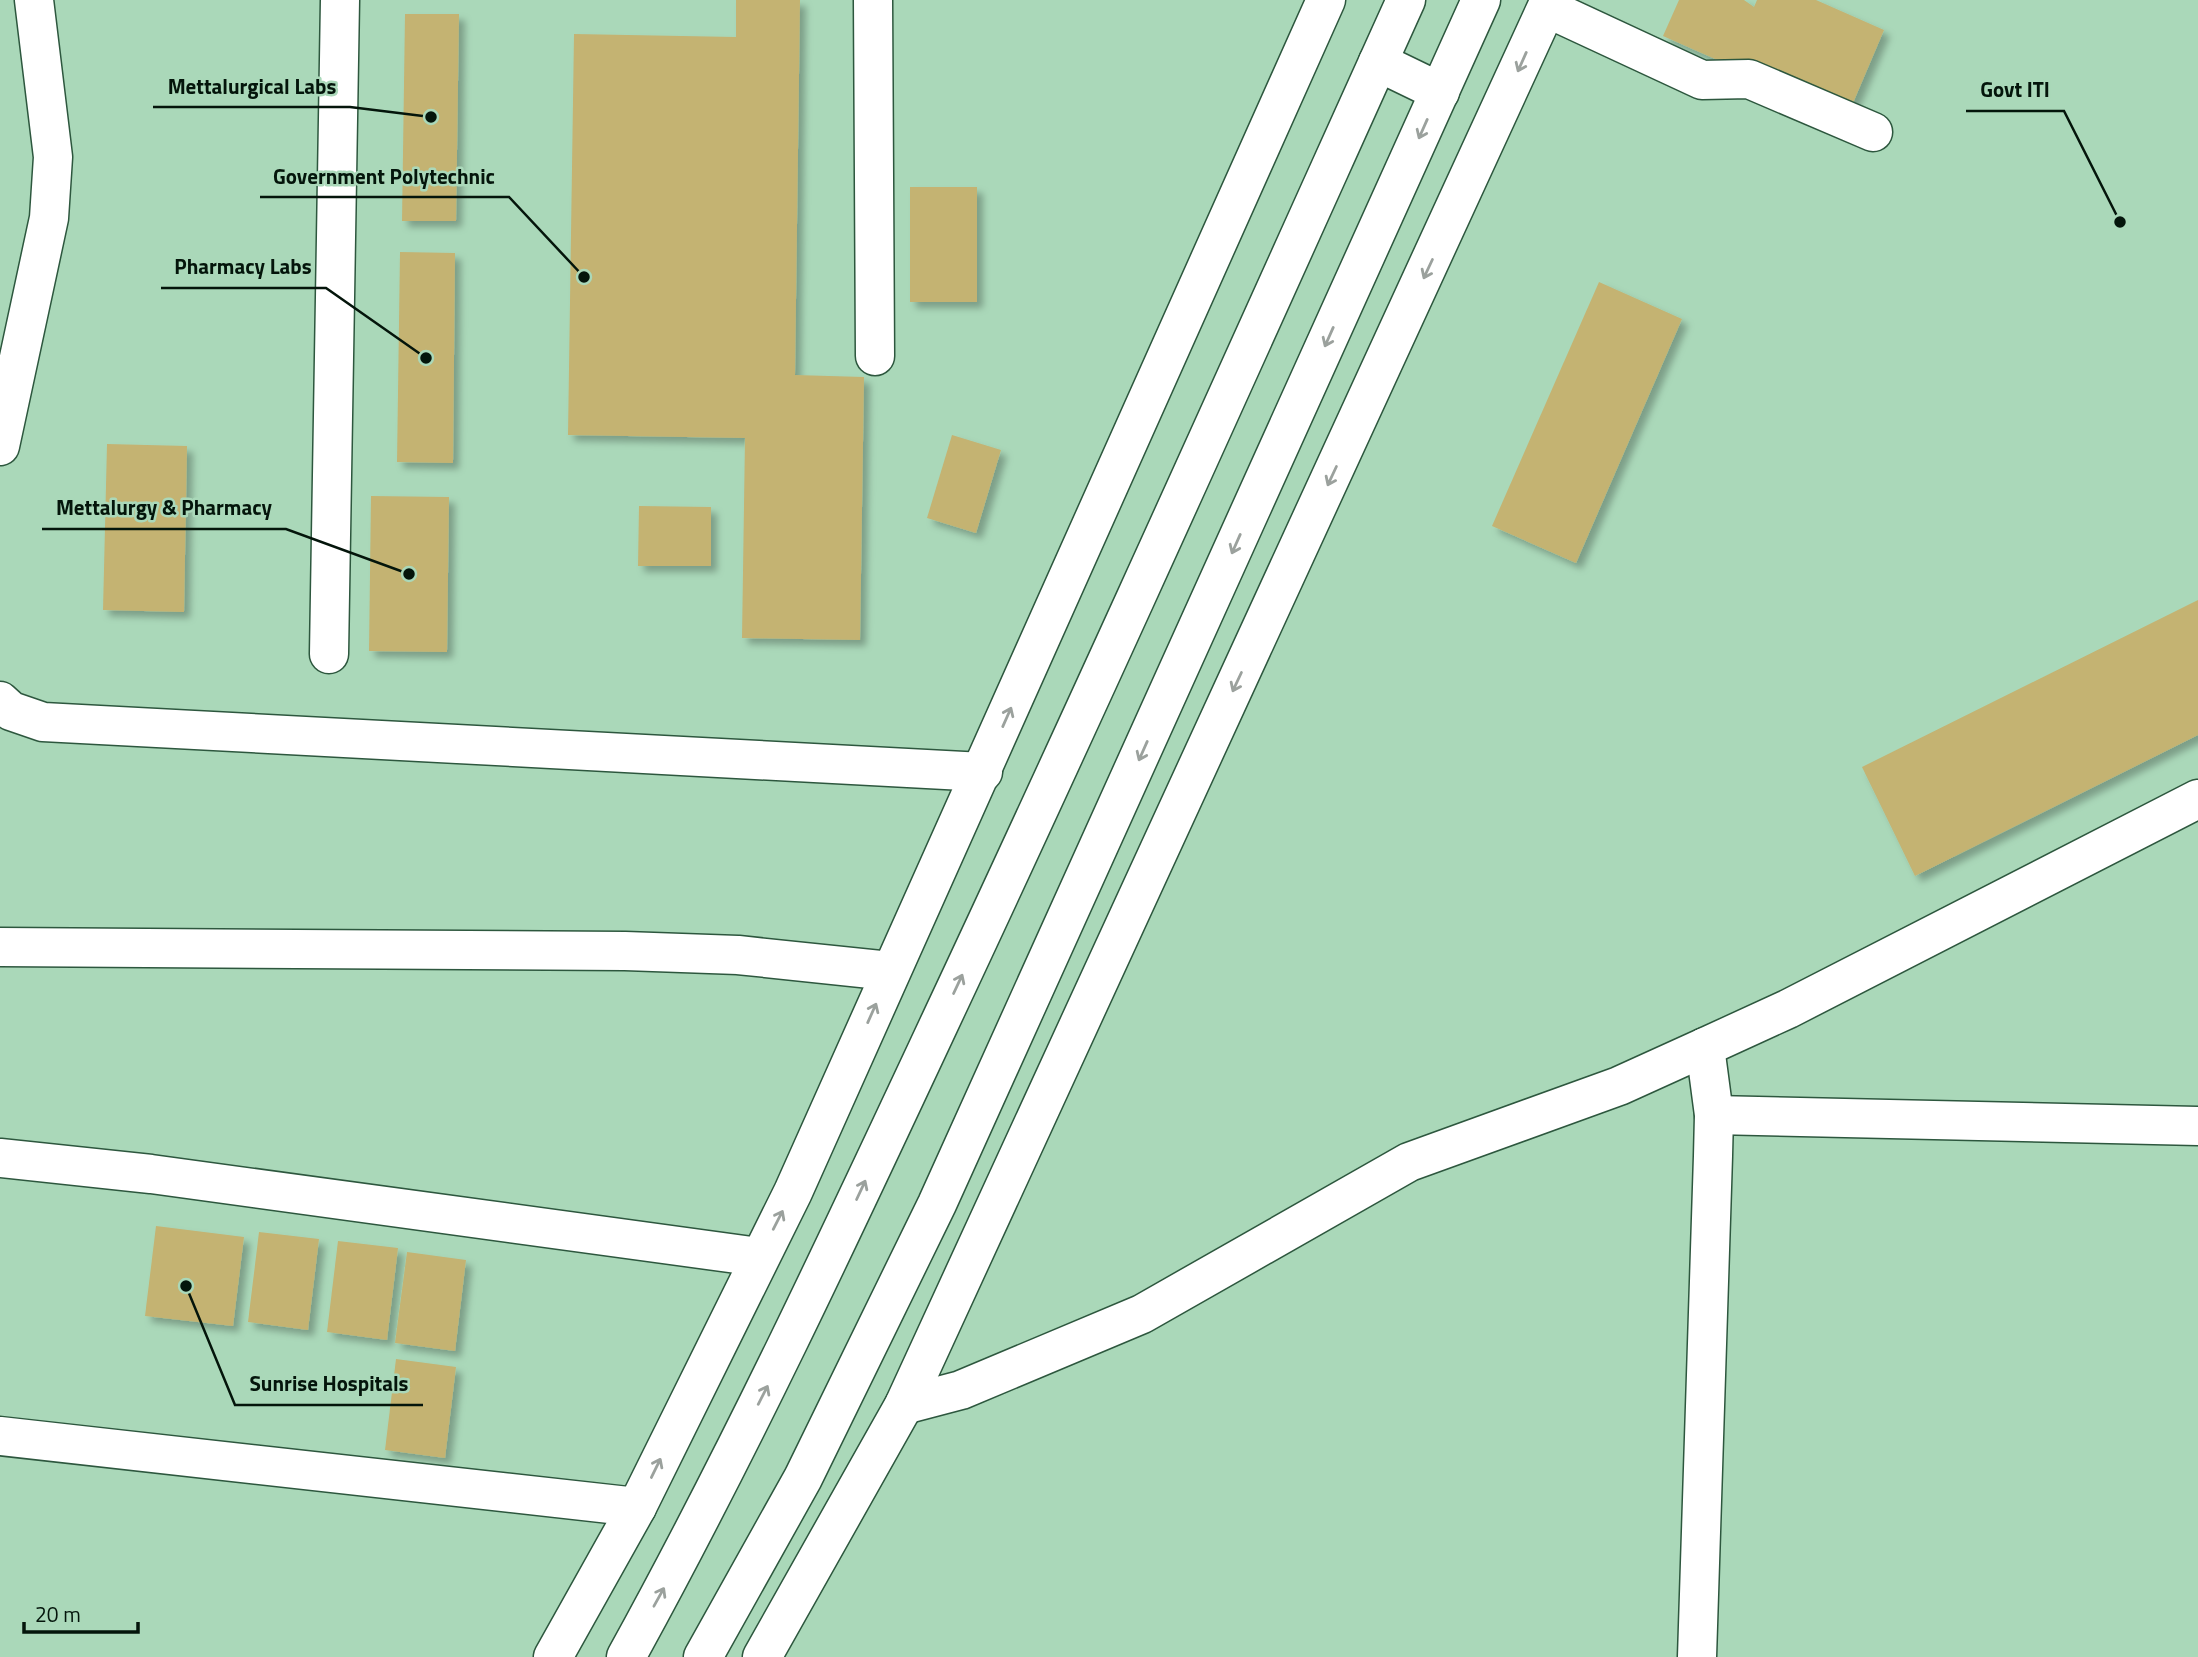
<svg xmlns="http://www.w3.org/2000/svg" width="2198" height="1657" font-family="'Titillium Web',sans-serif">
	<style>
		.building { fill: #c4b372; filter: url(#shadow) }
		.lines { fill: none; stroke-linecap: round; stroke-linejoin: round }
		.minor-casing { stroke: #2d573e; stroke-width: 41 }
		.major-casing { stroke: #2d573e; stroke-width: 41 }
		.minor { stroke: #fff; stroke-width: 38 }
		.major { stroke: #fff; stroke-width: 38 }
		.oneway { stroke: #9ba19d }
		.leader { fill: none; stroke: #04150b; stroke-width: 2.5 }
		.callout-dot { fill: #04150b; stroke: #aad8b9; stroke-width: 2.5 }
		.callout-label { font-size: 21px; text-anchor: middle; font-weight: bold; fill: #04150b; stroke: #aad8b9; stroke-width: 5; stroke-linejoin: round; paint-order: stroke }
	</style>
	<defs>
		<filter id="shadow"><feDropShadow dx="6" dy="6" stdDeviation="3.5" flood-color="#0004"/></filter>
	</defs>
	<rect width="100%" height="100%" fill="#aad8b9"/>
	<g class="building">
		<polygon points="736,0 800,0 795,375 864,377 860,640 742,638 745,438 568,435 574,34 736,37"/>
		<polygon points="1679,0 1744,0 1754,7 1757,0 1816,0 1884,30 1847,117 1663,36"/>
		<polygon points="405,14 459,14 456,221 402,221"/>
		<rect x="910" y="187" width="67" height="115"/>
		<polygon points="400,252 455,253 453,463 397,462"/>
		<polygon points="1599,282 1682,319 1576,563 1492,526"/>
		<polygon points="952,435 1001,450 976,533 927,518"/>
		<polygon points="107,444 187,446 184,612 103,610"/>
		<polygon points="371,496 449,497 447,652 369,651"/>
		<polygon points="639,506 711,507 711,566 638,566"/>
		<polygon points="2198,600 2198,735 1915,876 1862,767"/>
		<polygon points="156,1226 244,1237 233,1326 145,1316"/>
		<polygon points="259,1232 319,1239 308,1330 248,1322"/>
		<polygon points="338,1241 398,1248 387,1340 327,1332"/>
		<polygon points="407,1252 466,1260 455,1351 395,1343"/>
		<polygon points="396,1359 456,1367 445,1458 385,1450"/>
	</g>
	<g class="lines">
		<g class="minor-casing">
			<g id="minor">
				<polyline points="873,0 875,356"/>
				<polyline points="1547,8 1702,80 1749,79 1873,132"/>
				<polyline points="0,446 49,218 53,157 34,0"/>
				<polyline points="329,654 340,0"/>
				<polyline points="0,701 11,711 43,722 983,772"/>
				<polyline points="0,947 625,951 738,955 890,971"/>
				<polyline points="1714,1115 2198,1126"/>
				<polyline points="0,1158 151,1174 759,1257"/>
				<polyline points="904,1405 961,1390 1142,1314 1409,1162 1619,1086 1705,1047 1788,1009 2198,799"/>
				<polyline points="0,1436 637,1507"/>
				<polyline points="553,1657 637,1507 793,1192 1326,0"/>
				<polyline points="762,1657 904,1405 1550,0"/>
				<polyline points="1697,1657 1713,1156 1714,1115 1705,1047"/>
			</g>
		</g>
		<g class="major-casing">
			<g id="major">
				<polyline points="1378,62 1440,92"/>
				<path d="M626 1657C740 1450 840 1236 940 1022 1099 683 1252 341 1406 0"/>
				<polyline points="703,1657 803,1478 937,1204 1481,0"/>
			</g>
		</g>
		<use href="#minor" class="minor"/>
		<use href="#major" class="major"/>
	</g>
	<defs><path id="oneway-shaft" d="M-6 0H5M1.5-3L5.5 0L1.5 3" fill="none" stroke-width="1.6" stroke-linecap="round" stroke-linejoin="round" transform="scale(1.75)"/></defs>
	<g class="oneway">
		<use href="#oneway-shaft" transform="translate(1522 62) rotate(114)"/>
		<use href="#oneway-shaft" transform="translate(1423 129) rotate(114)"/>
		<use href="#oneway-shaft" transform="translate(1428 269) rotate(115)"/>
		<use href="#oneway-shaft" transform="translate(1329 337) rotate(114)"/>
		<use href="#oneway-shaft" transform="translate(1332 476) rotate(115)"/>
		<use href="#oneway-shaft" transform="translate(1236 544) rotate(114)"/>
		<use href="#oneway-shaft" transform="translate(1237 682) rotate(115)"/>
		<use href="#oneway-shaft" transform="translate(1007 717) rotate(-66)"/>
		<use href="#oneway-shaft" transform="translate(1143 751) rotate(114)"/>
		<use href="#oneway-shaft" transform="translate(958 984) rotate(-65)"/>
		<use href="#oneway-shaft" transform="translate(872 1013) rotate(-66)"/>
		<use href="#oneway-shaft" transform="translate(861 1190) rotate(-65)"/>
		<use href="#oneway-shaft" transform="translate(778 1220) rotate(-63)"/>
		<use href="#oneway-shaft" transform="translate(763 1395) rotate(-63)"/>
		<use href="#oneway-shaft" transform="translate(656 1468) rotate(-64)"/>
		<use href="#oneway-shaft" transform="translate(659 1597) rotate(-61)"/>
	</g>
	<path class="leader" d="M431 117L350 107H153M2120 222L2064 111H1966M584 277L509 197H260M426 358L326 288H161M409 574L286 529H42M186 1286L235 1405H423"/>
	<g class="callout-dot">
		<circle cx="431" cy="117" r="7"/>
		<circle cx="2120" cy="222" r="7"/>
		<circle cx="584" cy="277" r="7"/>
		<circle cx="426" cy="358" r="7"/>
		<circle cx="409" cy="574" r="7"/>
		<circle cx="186" cy="1286" r="7"/>
	</g>
	<g class="callout-label">
		<text x="252" y="94">Mettalurgical Labs</text>
		<text x="2015" y="97">Govt ITI</text>
		<text x="384" y="184">Government Polytechnic</text>
		<text x="243" y="274">Pharmacy Labs</text>
		<text x="164" y="515">Mettalurgy &amp; Pharmacy</text>
		<text x="329" y="1391">Sunrise Hospitals</text>
	</g>
	<path d="M24 1622v10h114v-10" fill="none" stroke="#04150b" stroke-width="3.5"/>
	<text x="35" y="1622" font-size="21" fill="#04150b" stroke="#aad8b9" stroke-width="5" paint-order="stroke">20 m</text>
</svg>
